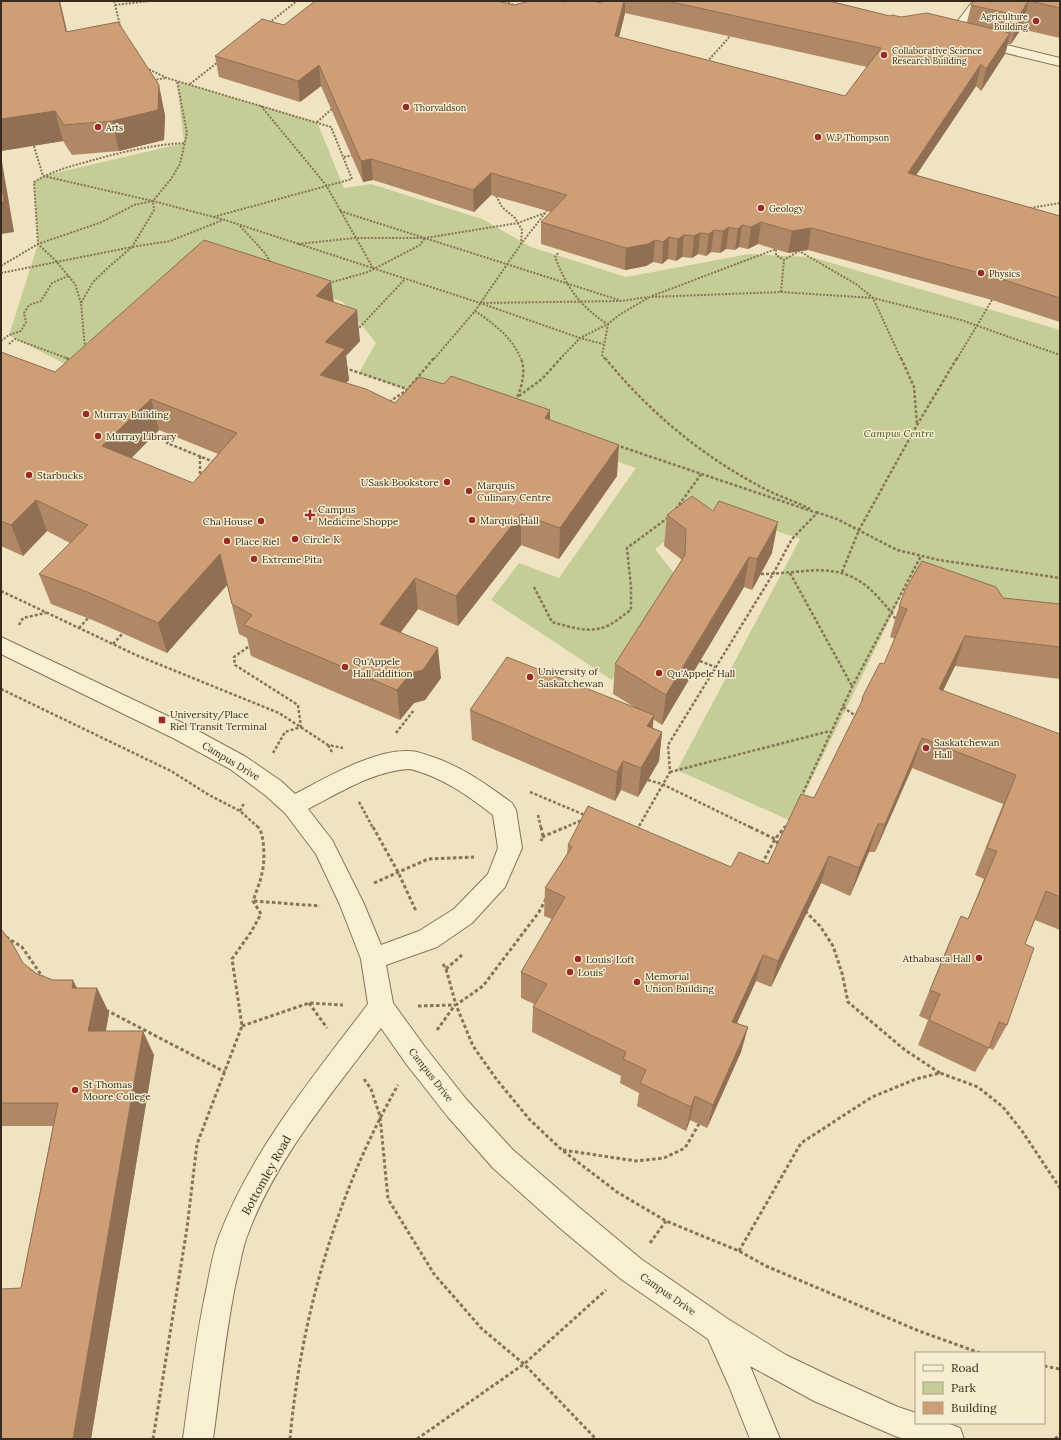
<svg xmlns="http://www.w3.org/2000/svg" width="1061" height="1440" font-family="Lora,serif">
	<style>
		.green { fill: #c4cd95 }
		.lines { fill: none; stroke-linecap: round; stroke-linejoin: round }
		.minor-casing { stroke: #887458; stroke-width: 2 }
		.path-far2 { stroke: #887458; stroke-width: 2; stroke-dasharray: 2 1.5; stroke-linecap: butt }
		.path-far1 { stroke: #887458; stroke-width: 2.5; stroke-dasharray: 3 2; stroke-linecap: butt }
		.path { stroke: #887458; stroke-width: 3; stroke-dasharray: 3.5 2.5; stroke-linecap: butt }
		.minor { fill: #f9f0d4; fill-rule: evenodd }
		.wall { fill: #b18865; fill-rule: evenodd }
		.shaded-wall { fill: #906f53 }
		.building { fill: #ce9e76; stroke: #906f53; fill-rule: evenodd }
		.poi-dot { fill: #992a27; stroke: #f6edd0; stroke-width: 1.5 }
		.labels { text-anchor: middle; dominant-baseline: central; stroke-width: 3; stroke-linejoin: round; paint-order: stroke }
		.far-poi-label { font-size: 9px; fill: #382b1d; stroke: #f6edd0; text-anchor: start }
		.poi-label { font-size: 10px; fill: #382b1d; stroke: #f6edd0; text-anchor: start }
		.park-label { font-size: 10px; font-style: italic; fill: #465523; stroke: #f6edd0 }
		.street-label { font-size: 10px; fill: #382b1d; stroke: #f6edd0 }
		.near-street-label { font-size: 12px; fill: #382b1d; stroke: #f6edd0 }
	</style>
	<rect width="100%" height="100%" fill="#efe3c1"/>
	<polygon class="green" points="177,81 317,122 344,188 371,184 482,219 531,247 626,277 749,254 811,257 1060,330 1060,617 996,608 910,578 791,821 677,770 800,539 709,508 655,549 677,577 612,680 491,600 519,563 559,578 636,468 359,373 376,343 343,302 214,259 84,374 9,335 38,244 34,182 43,176 184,143"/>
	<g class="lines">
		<g class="minor-casing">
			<g id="minor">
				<polygon points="973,1 987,1 958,39 953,40 948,39 946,36"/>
				<polygon points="978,38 1060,58 1060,66 973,45 971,42 973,39"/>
				<path d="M1 637 191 727 246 757 281 781 295 794C326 778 374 749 409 751 416 751 424 754 430 756 461 766 486 784 512 803L516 810 522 848 505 887 472 923 437 947 386 965 393 1003 425 1047 466 1099 513 1150 581 1209 641 1259 728 1319 786 1355 836 1379 898 1407 916 1413V1423H947L960 1428 964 1439H904L895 1436 814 1401 750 1366 780 1439H750L729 1386 708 1339 621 1279 561 1229 493 1168 448 1117 407 1065 381 1028C332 1094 274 1160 246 1239 241 1254 239 1271 235 1286 225 1337 220 1388 213 1439H183C190 1388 196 1336 207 1286 210 1270 213 1254 218 1239 251 1151 312 1078 368 1004L361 959 340 905 316 854 285 813 265 795 230 769 175 739 1 654ZM410 769C442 777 467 795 493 815L498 848 488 874 454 909 419 931 381 945 364 904 332 840 308 809C341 792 373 771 410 769Z"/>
			</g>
		</g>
		<g class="path-far2">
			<polyline points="114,1 121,29"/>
			<polyline points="505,1 516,6"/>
			<polyline points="115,5 150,1"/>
			<polyline points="269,23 297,1"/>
			<polyline points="707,62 732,34"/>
			<polyline points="146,68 167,78 331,127 352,179 213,217"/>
			<polyline points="153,80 166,78"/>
			<polyline points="190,84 218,62"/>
			<polyline points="261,106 326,185 373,268"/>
			<polyline points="317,122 333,108"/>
			<polyline points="34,146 43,176"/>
			<polyline points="344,157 353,155"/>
			<polyline points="43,176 153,201 225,220 480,303 580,338 603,344"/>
			<polyline points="496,196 502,207 515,218 522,230 521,244"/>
			<polyline points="1030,208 1060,203"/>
			<polyline points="340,211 619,300"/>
			<polyline points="240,226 264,252 272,264"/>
			<polyline points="298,244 355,238 425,238 518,223 545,213"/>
			<path d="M558 253 555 257C567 288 579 305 607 324"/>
			<polyline points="1,266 38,244 102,222 134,205 153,201 171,179 180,164 187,133 177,81"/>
			<polyline points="1,273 132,247 154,210 153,201"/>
			<polyline points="329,283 368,272 420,245 425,238"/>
			<polyline points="781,292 784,260"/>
			<polyline points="652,296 776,249 776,255 784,260 799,251 856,284 873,298 901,359"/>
			<path d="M81 303 75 284 56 261 38 244 34 182C50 172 68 167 86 162 118 153 150 145 184 143"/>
			<polyline points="483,303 621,301 648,297"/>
			<path d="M475 311C493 323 513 338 521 359"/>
			<polyline points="357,330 405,279"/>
			<polyline points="1,341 9,335 21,331 26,322 24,313 29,305 41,301 52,283 68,276"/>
			<polyline points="9,344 15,339 69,359"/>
			<polyline points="85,348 81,303 93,282 111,265 132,247 170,241 223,220"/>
			<polyline points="434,359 475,311 521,244 549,208"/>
			<polyline points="560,359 580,338 608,324 619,315 650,297 781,292 873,298 961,320 1060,355"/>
			<polyline points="605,359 602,355 608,325"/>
			<polyline points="957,359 992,300"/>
		</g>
		<g class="path-far1">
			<polyline points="66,358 71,360"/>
			<path d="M605 358C649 412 703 457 765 489 780 497 795 501 810 509"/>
			<polyline points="901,358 914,387 917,425"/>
			<polyline points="345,368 407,389"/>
			<polyline points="519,396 542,379 561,358"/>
			<path d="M515 401C522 389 526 371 521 358"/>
			<polyline points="389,402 407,390 434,358"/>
			<polyline points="175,434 167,443 214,462"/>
			<polyline points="616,445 817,513 792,539 773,574 668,745 670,772 638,828"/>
			<polyline points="200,456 200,478"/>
			<polyline points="676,509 702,473"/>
			<polyline points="816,512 837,519 897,550 939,560 1060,578"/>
			<polyline points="842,572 859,530 917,425 957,358"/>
			<polyline points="790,573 852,686"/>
			<path d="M761 574C807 574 841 557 877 596 884 604 891 610 896 620"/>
			<path d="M534 587 552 622C570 627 590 634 607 626 616 622 623 615 631 610V587L627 548 669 517"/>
			<polyline points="1,591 136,655 279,713 328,745 343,748"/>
			<polyline points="19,625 23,618 46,613"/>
			<polyline points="79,628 89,617"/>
			<polyline points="113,644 123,633"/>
			<polyline points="248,647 234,657 235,665 298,705 301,727 285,732 273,753"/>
			<polyline points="700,661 715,667"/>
			<polyline points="1,689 171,771 209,795 240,811 259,828"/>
			<polyline points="843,707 857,717"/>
			<polyline points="396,733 414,710"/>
			<polyline points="328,745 333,754"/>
			<polyline points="670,772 830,731"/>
			<polyline points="648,780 662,784 752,828"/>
			<polyline points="530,792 587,816"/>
			<polyline points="801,797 852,687 921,556"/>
			<polyline points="359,802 373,828"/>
			<polyline points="240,811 244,803"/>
			<polyline points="538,815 541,828"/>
			<polyline points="564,828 582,820"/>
			<polyline points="784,828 786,826"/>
		</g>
		<g class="path">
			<polyline points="373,827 398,872 416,911"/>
			<polyline points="541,827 543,836 541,841"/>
			<polyline points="750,827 775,839 779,845"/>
			<polyline points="637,830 639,827"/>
			<polyline points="542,837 566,827"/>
			<polyline points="762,864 775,839 785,827"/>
			<polyline points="374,883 428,859 474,857"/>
			<polyline points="546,899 539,912 483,986 456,1005 473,1046 497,1080 530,1120 562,1150 617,1192 666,1221 739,1251 766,1266 919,1331 980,1353"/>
			<polyline points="254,901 320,906"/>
			<polyline points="805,911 820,926 833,946 842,973 848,1002 905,1050 940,1073"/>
			<polyline points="6,937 22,947 44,979"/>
			<polyline points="443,964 446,969 456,1005"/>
			<polyline points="446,969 462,955"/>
			<polyline points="309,1003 327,1028"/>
			<polyline points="418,1006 455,1005"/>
			<polyline points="106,1010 225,1072"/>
			<polyline points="242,1026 309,1003 343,1005"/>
			<polyline points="437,1030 455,1005"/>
			<polyline points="364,1079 371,1089 380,1116 388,1199 434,1274 482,1329 524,1364 596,1439"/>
			<polyline points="563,1150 636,1161 664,1158 685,1148 699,1124"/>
			<polyline points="650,1243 666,1221"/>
			<polyline points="739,1251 801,1143 872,1097 916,1079 940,1073 978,1087 1003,1107 1022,1131 1060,1188"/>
			<polyline points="1044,1366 1060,1369"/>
			<path d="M153 1439 187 1228 197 1144 242 1026 232 959 251 932 261 914 253 901C256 892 260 883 262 873 265 863 265 834 258 827"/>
			<path d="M290 1439C301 1316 337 1192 398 1085"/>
			<polyline points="417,1439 524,1364 606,1290"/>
			<polyline points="1055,1439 1060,1434"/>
		</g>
		<use href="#minor" class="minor"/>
	</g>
	<g class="wall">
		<polygon points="1,1 67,31 165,115 164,140 119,151 72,155 63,141 1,151"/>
		<path d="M603 1H829L890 16 967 22 971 5 974 1H1060V38L1021 29 1011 44H1008L1005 54 981 91 976 86 916 175 1060 216V322L992 300 808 250 788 253 758 244 748 249 739 247 735 250 726 249 720 253 711 252 706 256 698 254 692 258 682 257 676 261 668 259 662 264 653 262 646 266 625 270 541 244V222L551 212 491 195 474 212 373 180 363 182 321 86 300 102 219 77 215 56 284 25 514 5 565 2 601 3ZM625 13 867 67 845 96 619 37Z"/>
		<path d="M331 281 333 301 360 341 346 356 349 380 346 383 395 403 444 384 550 410V420L617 476 559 559 521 545 458 626 418 609 400 633 441 678 425 700 414 703 400 720 251 656 247 638 239 634 227 585 167 653 95 621 51 604 39 574 70 543 47 531 23 556 1 546V352L55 372ZM159 430 218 454 193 483 131 458Z"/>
		<polygon points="667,515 772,553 752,590 744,587 662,725 653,719 652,728 662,732 659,761 638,797 621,790 615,801 472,740 470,710 636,708 613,694 615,664 682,560 664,546"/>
		<polygon points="1003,598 1060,604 1060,679 955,666 943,691 1060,734 1060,930 1035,920 1025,944 1007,1025 993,1050 989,1048 975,1072 918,1045 928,1020 919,1016 949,943 961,916 968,919 984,879 975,875 1003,804 912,768 875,852 869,852 850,896 821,883 771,987 756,981 737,1023 748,1027 741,1052 707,1128 690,1120 686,1131 637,1106 639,1093 620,1083 621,1076 532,1032 533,1007 534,1004 521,998 521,972 552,919 544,916 545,888 567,854 568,845 731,867 768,864 814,798 859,709 862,698 884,664 895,639 890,637 899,606"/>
		<polygon points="1,929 23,963 37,974 53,980 77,988 97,988 109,1013 106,1031 154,1055 91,1439 1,1439 21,1288 53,1126 1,1126"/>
	</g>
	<g class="shaded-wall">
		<polygon points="59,1 60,1 74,61 66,32"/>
		<polygon points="624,1 625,1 625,13 614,57 615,36"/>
		<polygon points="1029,1 1021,29 1011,44 1019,16"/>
		<polygon points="1010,33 1005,54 981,91 986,69"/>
		<polygon points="981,64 976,86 903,195 908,173"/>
		<polygon points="319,65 321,86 300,102 298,81"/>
		<polygon points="159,85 165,115 164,140 119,151 112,121"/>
		<polygon points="55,111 63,141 1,151 1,119"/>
		<polygon points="1,156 14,232 1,234"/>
		<polygon points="371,159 373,180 363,182 361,161"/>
		<polygon points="491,173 491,195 474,212 473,190"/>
		<polygon points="761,222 758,244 748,249 751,227"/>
		<polygon points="742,225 739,247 735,250 738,229"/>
		<polygon points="729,227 726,249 720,253 723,231"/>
		<polygon points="811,228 808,250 788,253 792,231"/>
		<polygon points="714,230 711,252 706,256 709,234"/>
		<polygon points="700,233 698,254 692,258 694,236"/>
		<polygon points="684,235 682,257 676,261 678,239"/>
		<polygon points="669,237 668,259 662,264 663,242"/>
		<polygon points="655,240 653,262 646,266 625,270 626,248"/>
		<polygon points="331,281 335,312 316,296"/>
		<polygon points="357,310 360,341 346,356 349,380 325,406 320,375 325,342"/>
		<polygon points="151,399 159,430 112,478 102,446"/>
		<polygon points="550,410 550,441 545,418"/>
		<polygon points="619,445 617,476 559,559 560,528"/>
		<polygon points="36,500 47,531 23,556 11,525"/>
		<polygon points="521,514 521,545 458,626 456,596"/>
		<polygon points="778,522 772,553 752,590 757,559"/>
		<polygon points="220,554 227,585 167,653 158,623"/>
		<polygon points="749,557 744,587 662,725 666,695"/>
		<polygon points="415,578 418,609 384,655 380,624"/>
		<polygon points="965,636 955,666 929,719 939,689"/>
		<polygon points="438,648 441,678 425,700 414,703 400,720 397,690 411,673"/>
		<polygon points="654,715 651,745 647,726"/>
		<polygon points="662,732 659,761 638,797 641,768"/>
		<polygon points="922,738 912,768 875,852 885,824"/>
		<polygon points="623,761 621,790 615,801 617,772"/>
		<polygon points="878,824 869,852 850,896 859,868"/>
		<polygon points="829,856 821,883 771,987 778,961"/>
		<polygon points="763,955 756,981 726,1047 732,1022"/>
		<polygon points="73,980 86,1006 72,988"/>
		<polygon points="97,988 109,1013 101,1055 88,1031"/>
		<polygon points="748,1027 741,1052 707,1128 713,1105"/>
		<polygon points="143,1031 154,1055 91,1439 73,1439"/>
		<polygon points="695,1096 690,1120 686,1131 691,1107"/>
	</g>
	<g class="building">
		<polygon points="1,1 59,1 66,32 118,22 159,85 158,110 112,121 64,125 55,111 1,119"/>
		<polygon points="315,1 497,1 514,5 530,1 560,1 565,2 566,1 594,1 601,3 603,1 624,1 615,36 845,96 881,48 667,1 829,1 890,16 892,15 901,17 927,13 1010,33 986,69 981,64 908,173 1060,216 1060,298 998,278 811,228 792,231 761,222 751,227 742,225 738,229 729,227 723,231 714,230 709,234 700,233 694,236 684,235 678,239 669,237 663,242 655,240 648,244 626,248 541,222 567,195 491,173 473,190 371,159 361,161 319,65 298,81 215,56 262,19 284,25"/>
		<polygon points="974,1 1028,1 1019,16 971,5"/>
		<polygon points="1030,1 1060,1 1060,8"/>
		<polygon points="1,182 4,201 1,202"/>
		<path d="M204 240 331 281 316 296 357 310 325 342 345 349 320 375 366 389 395 403 419 377 444 384 451 376 550 410 545 418 619 445 560 528 521 514 456 596 415 578 380 624 438 648 423 670 411 673 397 690 244 625 252 615 232 604 220 554 158 623 85 591 39 574 88 525 36 500 11 525 1 521V352L55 372ZM151 399 237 433 193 483 102 446Z"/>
		<polygon points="692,496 713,511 719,501 778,522 757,559 749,557 666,695 615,664 685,555 686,529 667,515"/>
		<polygon points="922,561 996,587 1003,598 1060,604 1060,647 965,636 939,689 1060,734 1060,897 1046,891 1025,944 1034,948 1007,1025 999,1022 989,1048 929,1020 940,994 930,990 961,916 968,919 997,851 987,848 1016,775 922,738 885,824 878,824 859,868 829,856 778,961 763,955 732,1022 748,1027 713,1105 695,1096 691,1107 640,1083 646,1070 623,1059 626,1052 533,1007 547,984 521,972 565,897 545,888 572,847 568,845 588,806 731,867 739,852 768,864 801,794 814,798 863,699 862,698 867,688 880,663 884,664 907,609 899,606 905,590"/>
		<polygon points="507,657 654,715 647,726 662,732 641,768 623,761 617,772 470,710"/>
		<polygon points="1,929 12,943 23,963 37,974 53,980 73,980 72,988 97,988 88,1031 143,1031 73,1439 1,1439 1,1289 21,1288 58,1103 1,1103"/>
	</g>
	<g class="poi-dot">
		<circle cx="1036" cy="21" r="4"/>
		<circle cx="884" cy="55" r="4"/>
		<circle cx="406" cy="107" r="4"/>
		<circle cx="98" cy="127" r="4"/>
		<circle cx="818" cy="137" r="4"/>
		<circle cx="761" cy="208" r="4"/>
		<circle cx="981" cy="273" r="4"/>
		<circle cx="86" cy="414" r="4"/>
		<circle cx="98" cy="436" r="4"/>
		<circle cx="29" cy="475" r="4"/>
		<circle cx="447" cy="482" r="4"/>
		<circle cx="469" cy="491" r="4"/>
		<path d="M308 509h4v4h4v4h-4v4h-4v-4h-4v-4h4z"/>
		<circle cx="472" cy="520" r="4"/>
		<circle cx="261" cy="521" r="4"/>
		<circle cx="295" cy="539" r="4"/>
		<circle cx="227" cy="541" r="4"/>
		<circle cx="254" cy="559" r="4"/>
		<circle cx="345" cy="667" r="4"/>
		<circle cx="659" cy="673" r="4"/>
		<circle cx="530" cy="677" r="4"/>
		<rect x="158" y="716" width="8" height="8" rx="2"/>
		<circle cx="926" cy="748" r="4"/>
		<circle cx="979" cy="958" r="4"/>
		<circle cx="578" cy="959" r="4"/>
		<circle cx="570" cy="972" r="4"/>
		<circle cx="637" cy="982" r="4"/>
		<circle cx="75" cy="1090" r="4"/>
	</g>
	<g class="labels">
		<g class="far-poi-label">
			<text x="1028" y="16" text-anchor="end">Agriculture<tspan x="1028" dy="10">Building</tspan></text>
			<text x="892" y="50">Collaborative Science<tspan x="892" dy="10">Research Building</tspan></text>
			<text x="414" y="107">Thorvaldson</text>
			<text x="106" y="127">Arts</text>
			<text x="826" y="137">W.P Thompson</text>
			<text x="769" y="208">Geology</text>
			<text x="989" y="273">Physics</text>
		</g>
		<g class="poi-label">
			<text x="94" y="414">Murray Building</text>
			<text x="106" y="436">Murray Library</text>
			<text x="37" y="475">Starbucks</text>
			<text x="439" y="482" text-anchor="end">USask Bookstore</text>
			<text x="477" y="485">Marquis<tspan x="477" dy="12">Culinary Centre</tspan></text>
			<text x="318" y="509">Campus<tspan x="318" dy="12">Medicine Shoppe</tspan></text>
			<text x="480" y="520">Marquis Hall</text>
			<text x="253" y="521" text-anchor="end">Cha House</text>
			<text x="303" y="539">Circle K</text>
			<text x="235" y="541">Place Riel</text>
			<text x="262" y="559">Extreme Pita</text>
			<text x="353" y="661">Qu'Appele<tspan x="353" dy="12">Hall addition</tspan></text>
			<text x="538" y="671">University of<tspan x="538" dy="12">Saskatchewan</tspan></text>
			<text x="667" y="673">Qu'Appele Hall</text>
			<text x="170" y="714">University/Place<tspan x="170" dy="12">Riel Transit Terminal</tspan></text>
			<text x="934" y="742">Saskatchewan<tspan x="934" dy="12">Hall</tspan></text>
			<text x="971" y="958" text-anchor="end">Athabasca Hall</text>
			<text x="586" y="959">Louis' Loft</text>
			<text x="578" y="972">Louis'</text>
			<text x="645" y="976">Memorial<tspan x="645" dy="12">Union Building</tspan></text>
			<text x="83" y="1084">St Thomas<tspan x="83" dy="12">Moore College</tspan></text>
		</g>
		<g class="park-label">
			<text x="899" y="433">Campus Centre</text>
		</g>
		<g class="street-label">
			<text transform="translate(231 761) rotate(31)">Campus Drive</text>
			<text transform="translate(431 1075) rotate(52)">Campus Drive</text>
			<text transform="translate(668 1294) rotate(35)">Campus Drive</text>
		</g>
		<g class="near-street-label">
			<text transform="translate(266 1175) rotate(-61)">Bottomley Road</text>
		</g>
	</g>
	<rect width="1061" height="1440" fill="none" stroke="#382b1d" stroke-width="4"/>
	<rect x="915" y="1352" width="130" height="72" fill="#f6edd0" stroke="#aa9f88"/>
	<rect x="923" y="1365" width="20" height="6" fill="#f9f0d4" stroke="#aa9f88"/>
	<text x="951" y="1372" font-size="12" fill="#382b1d">Road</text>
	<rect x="923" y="1382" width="20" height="12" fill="#c4cd95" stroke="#aa9f88"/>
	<text x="951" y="1392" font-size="12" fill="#382b1d">Park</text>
	<rect x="923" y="1402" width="20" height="12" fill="#ce9e76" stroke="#aa9f88"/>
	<text x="951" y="1412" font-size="12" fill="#382b1d">Building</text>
</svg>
